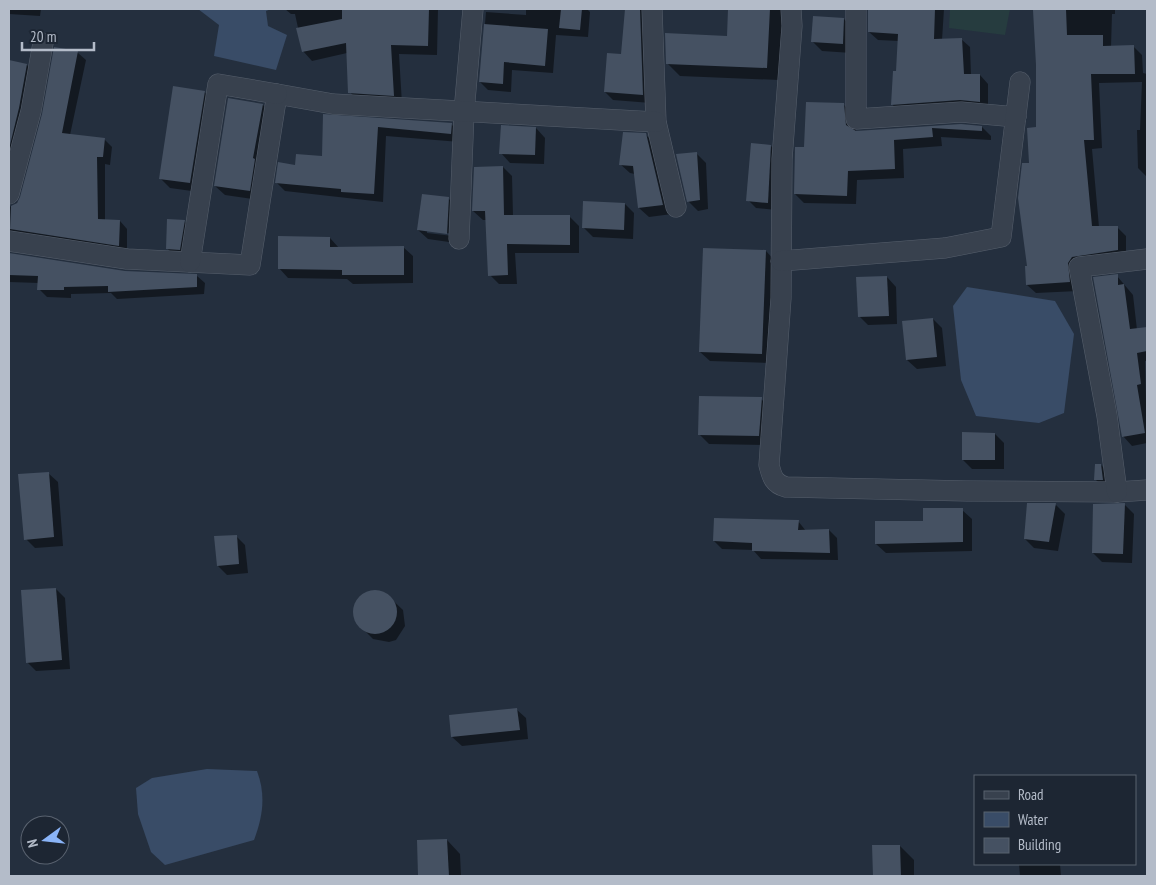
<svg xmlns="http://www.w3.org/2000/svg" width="1156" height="885" font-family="'PT Sans Narrow',sans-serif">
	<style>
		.green { fill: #263c3f }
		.water { fill: #394c67 }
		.shadow { fill: #0007; fill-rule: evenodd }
		.building { fill: #455162 }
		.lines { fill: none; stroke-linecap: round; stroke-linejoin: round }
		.minor-casing { stroke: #565f6c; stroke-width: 21 }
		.minor { stroke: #38414e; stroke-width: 20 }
	</style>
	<rect width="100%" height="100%" fill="#242f3e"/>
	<polygon class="green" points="950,9 1010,9 1005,35 949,28"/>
	<g class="water">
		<polygon points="198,9 271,9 266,11 268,26 287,35 276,70 214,56 219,25"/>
		<polygon points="967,287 1055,301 1074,334 1064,413 1039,423 976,416 961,380 953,306"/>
		<path d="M207 769 257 771C266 795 263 816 254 840L165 865 151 852 138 814 136 788 152 778Z"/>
	</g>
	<g class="shadow">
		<polygon points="9,9 41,9 40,16 9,14 9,17"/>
		<polygon points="285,9 438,9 437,55 399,54 402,104 359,102 350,92 347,53 312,61 303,51 295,14 291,14"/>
		<polygon points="526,9 587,9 590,12 588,37 556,35 553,73 512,70 511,92 488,90 480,82 486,12 526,15"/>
		<polygon points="626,9 645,9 651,103 613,100 605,92 623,56"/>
		<polygon points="729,9 791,9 791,37 781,36 779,80 680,76 667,63 728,37"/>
		<polygon points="868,9 944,9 942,40 961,39 970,47 971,75 980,75 988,84 988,110 900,113 892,104 897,72 899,41 878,40 869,32"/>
		<polygon points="1081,9 1115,9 1115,14 1112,14 1111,47 1133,46 1142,55 1143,73 1147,74 1147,177 1138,168 1137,130 1140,130 1142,82 1099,83 1102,148 1092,149 1099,227 1117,227 1126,236 1126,259 1081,266 1078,291 1036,293 1027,285 1030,164 1037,129 1037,65 1034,11"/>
		<polygon points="844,19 853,29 852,53 822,51 813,42"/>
		<polygon points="55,49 78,53 86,60 70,135 104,139 112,147 110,165 105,164 105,220 120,221 127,229 127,253 9,241 9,206 12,207 22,198 44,114"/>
		<polygon points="9,61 27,65 35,73 9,185"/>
		<polygon points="204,92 214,101 199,192 170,188 160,178"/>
		<polygon points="229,99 263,105 272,114 259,200 225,195 215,186"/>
		<polygon points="844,105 853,114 856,132 961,125 982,127 991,136 991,140 941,137 942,146 903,149 904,178 857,180 856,204 804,203 795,194 806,149"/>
		<polygon points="324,116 451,124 460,133 460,142 386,136 383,202 285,191 276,182 296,167 323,158"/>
		<polygon points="536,128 545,138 544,164 510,163 501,153"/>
		<polygon points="646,135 655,144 672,214 649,217 639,208 635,174 630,173 620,164"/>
		<polygon points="771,146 779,154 776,210 756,208 748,200"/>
		<polygon points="697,154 706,163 708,209 698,211 688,201"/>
		<polygon points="503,167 512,176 513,216 569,216 579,226 579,253 515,253 517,284 499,284 490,275 486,220 483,220 473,211"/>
		<path d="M448 198 458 208 456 243 428 239 418 230ZM427 230 454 234 453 236 427 233Z"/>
		<polygon points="625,204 634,213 633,239 593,237 583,227"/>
		<polygon points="184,221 193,230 189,258 176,258 167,248"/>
		<polygon points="330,238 339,248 403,247 413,256 413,283 353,284 347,279 288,278 279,268"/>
		<polygon points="766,251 775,261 771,363 710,361 700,352"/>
		<polygon points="9,254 125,272 197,276 205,283 204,294 117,299 111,293 71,294 71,298 47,297 39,289 39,283 9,282"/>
		<polygon points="1117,276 1133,295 1137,330 1147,328 1147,361 1145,361 1147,443 1132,446 1123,436"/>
		<polygon points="887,277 896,287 897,324 868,325 859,316"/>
		<polygon points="933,319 942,328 946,366 917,369 907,360"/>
		<polygon points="761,399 771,408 768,445 709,444 699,434"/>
		<polygon points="995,434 1004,443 1004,469 972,469 963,460"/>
		<polygon points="1101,465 1110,474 1105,489 1095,479"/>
		<polygon points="48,473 58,482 63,546 35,548 26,539"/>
		<polygon points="1056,505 1065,514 1058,551 1034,548 1025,539"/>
		<polygon points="1125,505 1134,514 1132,563 1102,562 1093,553"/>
		<polygon points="962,510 972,519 972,551 886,553 876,544 924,522"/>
		<polygon points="798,521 806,531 829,530 837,538 838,560 761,559 753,550 722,549 714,541"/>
		<polygon points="236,536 245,545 248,573 227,575 218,566"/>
		<polygon points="56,589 65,598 70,669 36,671 27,662"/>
		<polygon points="371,591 387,595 403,610 405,626 396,640 389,642 373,639 357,623 355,607 358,600"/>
		<polygon points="516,709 526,718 528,739 462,746 452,737"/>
		<polygon points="447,840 460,854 461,876 419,876 418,841"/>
		<polygon points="900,846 914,860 914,876 874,876 874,847"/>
		<polygon points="1019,864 1060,864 1061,876 1020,876"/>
	</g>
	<g class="building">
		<polygon points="342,9 429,9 428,46 391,45 394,96 348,93 346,43 302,52 296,28 342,19"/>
		<polygon points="561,9 582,9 580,30 559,28"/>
		<polygon points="625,9 640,9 643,95 604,92 607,53 621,54"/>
		<polygon points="728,9 770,9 767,68 666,64 665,33 727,36"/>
		<polygon points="868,9 935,9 934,39 962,38 964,74 980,74 980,102 960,100 891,105 893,71 896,71 898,34 868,32"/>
		<polygon points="1066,9 1067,35 1103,35 1103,46 1134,45 1135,74 1091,74 1094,140 1084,140 1092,226 1118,226 1118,250 1072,257 1068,263 1070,282 1026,285 1025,266 1027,266 1018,198 1022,163 1029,163 1027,128 1036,127 1036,65 1033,10"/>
		<polygon points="813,16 844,18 843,44 811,42"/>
		<polygon points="484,24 548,29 545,66 504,62 503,84 479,82"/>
		<polygon points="54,47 78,51 62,133 105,138 103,157 97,157 98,219 120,220 119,246 10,229 11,206 17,203 20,197 42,114"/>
		<polygon points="9,60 27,64 19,108 9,149"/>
		<polygon points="173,86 205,91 190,183 159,179"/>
		<polygon points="228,98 263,104 253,158 255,159 250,191 214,186"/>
		<polygon points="806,102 844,103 846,125 856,131 961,124 982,126 982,131 932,128 933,137 894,140 895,169 848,171 847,196 794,194 795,147 804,147"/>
		<polygon points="323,114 452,123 451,134 378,127 374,194 341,192 341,189 275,183 278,162 295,165 296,154 322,156"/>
		<polygon points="501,125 536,127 535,155 499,154"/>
		<polygon points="623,132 646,133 663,205 638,208 633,166 619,165"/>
		<polygon points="751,143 771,145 768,203 746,201"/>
		<polygon points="697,152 700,200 687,202 676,154"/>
		<polygon points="503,166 504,215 570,215 570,245 507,244 508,275 488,276 485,211 472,211 474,167"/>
		<polygon points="422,194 449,197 447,234 417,230"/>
		<polygon points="583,201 625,203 624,230 582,228"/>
		<polygon points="167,219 185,220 180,250 166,249"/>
		<polygon points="278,236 330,237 330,247 404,246 404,275 342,275 342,270 278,269"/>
		<polygon points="703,248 766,250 762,354 699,352"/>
		<polygon points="9,253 125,271 197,274 197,287 108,292 108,286 64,287 64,290 37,290 38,276 9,275"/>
		<polygon points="1118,274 1118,285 1124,284 1130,329 1147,327 1147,351 1137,353 1141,384 1137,385 1145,433 1122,437 1093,277"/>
		<polygon points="887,276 889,316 858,317 856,277"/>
		<polygon points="933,318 937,357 906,360 902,321"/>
		<polygon points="699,396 762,397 759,436 698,435"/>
		<polygon points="962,432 995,433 995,460 962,460"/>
		<polygon points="1095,464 1101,464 1103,480 1094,480"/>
		<polygon points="49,472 54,537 24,540 18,474"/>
		<polygon points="1027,503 1056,503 1049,542 1024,539"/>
		<polygon points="1125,503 1123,554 1092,553 1093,504"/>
		<polygon points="923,508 963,508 963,542 875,544 875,521 923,521"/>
		<polygon points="714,518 799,520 798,530 829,529 830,553 752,551 752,543 713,541"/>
		<polygon points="237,535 239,564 217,566 214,536"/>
		<polygon points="56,588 62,660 26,663 21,590"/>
		<circle cx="375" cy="612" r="22"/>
		<polygon points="517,708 520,730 451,737 449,715"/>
		<polygon points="447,839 449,876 418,876 417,840"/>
		<polygon points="872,845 900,845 901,876 873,876"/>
	</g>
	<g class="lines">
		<g class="minor-casing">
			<g id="minor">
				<polyline points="652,9 656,122 676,207"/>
				<path d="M791 9 792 26 782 159 781 298 769 465C772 477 774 484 786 487L967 491 1117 492 1147 490"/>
				<polyline points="856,9 856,119 961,112 1016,117"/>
				<polyline points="9,194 31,111 43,43"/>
				<polyline points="459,239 464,112 473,9"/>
				<polyline points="9,241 127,259 250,265 277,94 333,104 656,122"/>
				<polyline points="781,261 945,248 1001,237 1020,82"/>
				<polyline points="190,262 218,84 277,94"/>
				<polyline points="1117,492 1107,416 1079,267 1147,259"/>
			</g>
		</g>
		<use href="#minor" class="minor"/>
	</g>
	<rect width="1156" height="885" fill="none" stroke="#b4bcc9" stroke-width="20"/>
	<rect x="974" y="775" width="162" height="90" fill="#1d2633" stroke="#59626f"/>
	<rect x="984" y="791" width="25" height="8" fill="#38414e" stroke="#59626f"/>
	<text x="1018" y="800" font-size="15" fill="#b4bcc9">Road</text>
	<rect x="984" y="812" width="25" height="15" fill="#394c67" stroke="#59626f"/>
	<text x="1018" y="825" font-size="15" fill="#b4bcc9">Water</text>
	<rect x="984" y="838" width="25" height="15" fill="#455162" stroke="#59626f"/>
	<text x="1018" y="850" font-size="15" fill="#b4bcc9">Building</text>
	<g transform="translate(45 840) rotate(255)"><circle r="24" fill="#1d2633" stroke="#59626f"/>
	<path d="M0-4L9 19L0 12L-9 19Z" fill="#8ab4f8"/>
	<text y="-8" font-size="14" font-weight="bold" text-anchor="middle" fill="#b4bcc9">N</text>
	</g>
	<path d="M22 42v8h72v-8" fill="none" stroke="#b4bcc9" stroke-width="2.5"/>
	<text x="30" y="42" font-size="15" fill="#b4bcc9" stroke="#1d2633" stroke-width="4" paint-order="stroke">20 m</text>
</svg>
